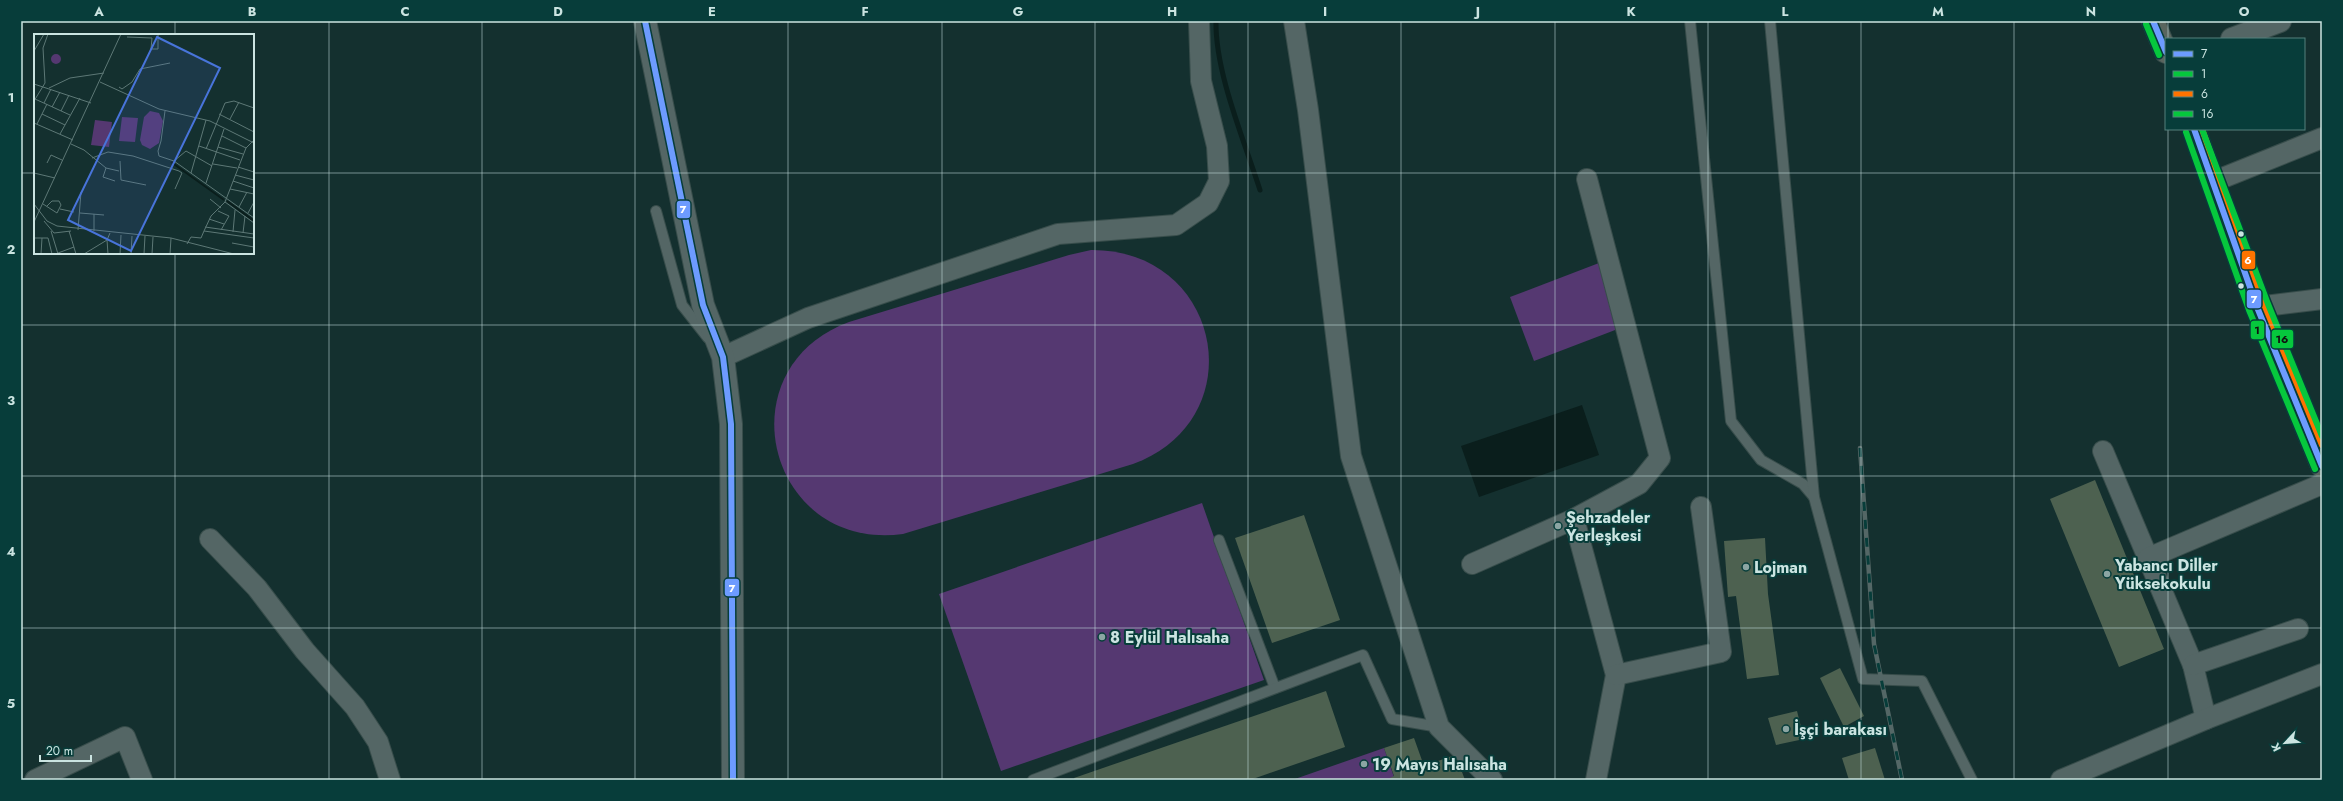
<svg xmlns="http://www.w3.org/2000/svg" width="2343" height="801" font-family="Jost,sans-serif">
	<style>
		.green { fill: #553871 }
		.water { fill: #0a1e1c }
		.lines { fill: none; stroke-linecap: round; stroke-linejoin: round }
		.stream { stroke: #0a1e1c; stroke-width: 5 }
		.building { fill: #4d6150 }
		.service-casing { stroke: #384d4b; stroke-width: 12 }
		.minor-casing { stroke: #384d4b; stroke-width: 22 }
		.tertiary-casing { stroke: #384d4b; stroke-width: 24 }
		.primary-casing { stroke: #384d4b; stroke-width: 24 }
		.service { stroke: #546665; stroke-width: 10 }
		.minor { stroke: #546665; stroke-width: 20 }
		.tertiary { stroke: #546665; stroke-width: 22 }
		.primary { stroke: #59655e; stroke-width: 22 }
		.rail-casing { stroke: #546766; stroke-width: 4.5 }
		.rail { stroke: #073d3a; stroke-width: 3; stroke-dasharray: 9; stroke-linecap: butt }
		.bus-1-casing { stroke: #073d3a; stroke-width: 9 }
		.bus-2-casing { stroke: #073d3a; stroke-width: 9 }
		.bus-3-casing { stroke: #073d3a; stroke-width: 9 }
		.bus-4-casing { stroke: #073d3a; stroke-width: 9 }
		.bus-1 { stroke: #6d9bff; stroke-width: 6 }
		.bus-2 { stroke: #06c73d; stroke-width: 6 }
		.bus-3 { stroke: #ff7300; stroke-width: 6 }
		.bus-4 { stroke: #06c73d; stroke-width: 6 }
		.grid { fill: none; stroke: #cbe4e1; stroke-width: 1; stroke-opacity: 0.55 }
		.bus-dot { fill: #cbe4e1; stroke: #073d3a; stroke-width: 1.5 }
		.poi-dot { fill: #8ba5a3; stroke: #073d3a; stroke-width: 1.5 }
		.labels { text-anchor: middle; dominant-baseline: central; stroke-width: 4; stroke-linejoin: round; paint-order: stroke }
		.poi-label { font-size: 16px; font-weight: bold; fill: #cbe4e1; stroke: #073d3a; text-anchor: start }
		.inset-river { fill: none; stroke: #0a1e1c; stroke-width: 2 }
		.inset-road { fill: none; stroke: #5d7876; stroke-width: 1 }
		.view { fill: #4874da; fill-opacity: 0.15; stroke: #4874da; stroke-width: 2 }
		.inset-edge { fill: none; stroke: #cbe4e1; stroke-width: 2 }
		.line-badge { stroke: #073d3a; stroke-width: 1.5 }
		.badge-label { font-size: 11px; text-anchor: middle; font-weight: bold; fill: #fff }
		.pale-badge-label { font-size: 11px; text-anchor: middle; font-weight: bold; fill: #111 }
		.neatline { fill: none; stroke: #cbe4e1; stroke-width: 1.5 }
		.grid-label { font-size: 13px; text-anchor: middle; font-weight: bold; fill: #cbe4e1 }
	</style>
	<rect width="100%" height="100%" fill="#14302f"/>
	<g class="green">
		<path d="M1091 250C1222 249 1255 419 1133 464L903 534C768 552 722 369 849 322L1069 255Z"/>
		<polygon points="1599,263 1623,327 1534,361 1510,297"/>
		<polygon points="1202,503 1264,680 1001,771 939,594"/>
		<polygon points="1384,748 1395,780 1292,780"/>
	</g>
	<polygon class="water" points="1582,405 1599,455 1479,497 1461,446"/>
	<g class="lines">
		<path class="stream" d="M1216 21C1215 72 1244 140 1260 190"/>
	</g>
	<g class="building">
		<polygon points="2095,480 2164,649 2119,667 2050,499"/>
		<polygon points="1304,515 1340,620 1272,643 1235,538"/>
		<polygon points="1765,538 1768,594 1779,675 1747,679 1736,596 1728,597 1724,541"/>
		<polygon points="1840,668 1864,716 1844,727 1820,678"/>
		<polygon points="1326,691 1345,747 1250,780 1075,780 1074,778"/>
		<polygon points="1797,711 1804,739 1776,745 1768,718"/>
		<polygon points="1414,738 1424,766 1452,756 1459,764 1465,780 1390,780 1390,778 1394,776 1384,748"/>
		<polygon points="1875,748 1885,780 1849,780 1842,758"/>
	</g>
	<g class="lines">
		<g class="service-casing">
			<g id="service">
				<polyline points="1690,21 1731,421 1761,460 1803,484 1814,497"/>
				<polyline points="1770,21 1814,497 1863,679 1922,681 1972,780"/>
				<polyline points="656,211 682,305 708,338"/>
				<polyline points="1219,540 1275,688"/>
				<polyline points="1033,780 1363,655 1392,719 1439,727"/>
			</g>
		</g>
		<g class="minor-casing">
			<g id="minor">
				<polyline points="1294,21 1308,110 1351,456 1439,727 1492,780"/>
				<polyline points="2220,179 2322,138"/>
				<polyline points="2257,307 2322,299"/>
				<polyline points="723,357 808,318 1058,234 1176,225 1208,203 1219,181 1217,146 1201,81 1199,21"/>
				<polyline points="2103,451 2193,665 2206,719"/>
				<polyline points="1574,519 1616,675 1596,780"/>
				<polyline points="210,539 257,588 305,651 355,707 378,742 390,780"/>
				<polyline points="2148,558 2322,484"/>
				<polyline points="1472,564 1574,519 1639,484 1660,458 1587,179"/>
				<polyline points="2193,665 2298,629"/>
				<polyline points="1616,675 1721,652 1701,507"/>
				<polyline points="35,780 125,737 142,780"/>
				<polyline points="2061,780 2206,719 2322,674"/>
			</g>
		</g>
		<g class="tertiary-casing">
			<g id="tertiary">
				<polyline points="645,21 703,305 723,357 731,424 733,780"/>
				<polyline points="2232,39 2280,21"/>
			</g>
		</g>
		<g class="primary-casing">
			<g id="primary">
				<polyline points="2153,21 2166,52"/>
				<polyline points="2194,129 2257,307 2322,466"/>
			</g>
		</g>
		<use href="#service" class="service"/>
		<use href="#minor" class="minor"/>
		<use href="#tertiary" class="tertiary"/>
		<use href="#primary" class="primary"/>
		<g class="rail-casing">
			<polyline id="rail" points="1860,448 1874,644 1902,780"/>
		</g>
		<use href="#rail" class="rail"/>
		<g class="bus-1-casing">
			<g id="bus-1">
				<polyline points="645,21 703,305 723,357 731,424 733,780"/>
				<polyline points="2153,21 2166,52"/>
				<polyline points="2194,129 2257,307 2322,466"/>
			</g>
		</g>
		<g class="bus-2-casing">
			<g id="bus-2">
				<polyline points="2146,24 2159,55"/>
				<polyline points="2186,132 2249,310 2315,469"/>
			</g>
		</g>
		<g class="bus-3-casing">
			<polyline id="bus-3" points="2202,129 2264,304 2322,445"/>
		</g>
		<g class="bus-4-casing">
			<polyline id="bus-4" points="2202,129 2268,304 2322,436"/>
		</g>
		<use href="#bus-1" class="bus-1"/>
		<use href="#bus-2" class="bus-2"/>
		<use href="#bus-3" class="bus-3"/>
		<use href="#bus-4" class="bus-4"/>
	</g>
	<path class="grid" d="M175 21V35M329 21V780M482 21V780M635 21V780M788 21V780M942 21V780M1095 21V780M1248 21V780M1401 21V780M1555 21V780M1708 21V780M1861 21V780M2014 21V780M2168 21V39M2168 129V780M21 173H35M253 173H2322M175 253V780M21 325H2322M21 476H2322M21 628H2322"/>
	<g class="bus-dot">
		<circle cx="2241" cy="234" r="3.5"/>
		<circle cx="2241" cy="286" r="3.5"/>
	</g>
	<g class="poi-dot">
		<circle cx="1558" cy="526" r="4"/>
		<circle cx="1746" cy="567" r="4"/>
		<circle cx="2107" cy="574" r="4"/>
		<circle cx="1102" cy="637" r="4"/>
		<circle cx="1786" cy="729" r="4"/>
		<circle cx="1364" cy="764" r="4"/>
	</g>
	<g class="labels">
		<g class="poi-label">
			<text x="1566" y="517">Şehzadeler<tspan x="1566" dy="18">Yerleşkesi</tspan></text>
			<text x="2115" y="565">Yabancı Diller<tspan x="2115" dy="18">Yüksekokulu</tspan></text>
			<text x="1754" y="567">Lojman</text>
			<text x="1110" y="637">8 Eylül Halısaha</text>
			<text x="1794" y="729">İşçi barakası</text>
			<text x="1372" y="764">19 Mayıs Halısaha</text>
		</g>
	</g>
	<g transform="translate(34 34)">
		<rect width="220" height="220" fill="#14302f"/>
		<path d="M17 25a5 5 0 1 1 10 0a5 5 0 1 1-10 0ZM116 77 125 79 129 87 125 109 116 115 108 111 106 106 110 83ZM88 83 104 84 101 108 85 107ZM61 86 78 88 75 113 57 111Z" fill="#553871"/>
		<path class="inset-river" d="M137 128 190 166M193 167 220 187"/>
		<path class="inset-road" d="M93 3 118 4M118 4 117 15H124V0M0 17 10 0M66 48 125 75 176 87 220 109M0 50 57 69M85 53 88 55 98 48 106 35 136 29M15 54 36 44 70 39M1 65 36 81M0 67 11 49 9 14 14 0M10 69 17 55M18 73 26 58M27 77 35 61M131 77 127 107 124 117 125 122 140 127 220 184M8 80 31 91M185 80 220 98M196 85 205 68M0 89 39 106M3 90 13 70M26 100 46 64M188 102 212 114M37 110 50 116 72 134 85 137M165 112 206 126M184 113 209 120M172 115 191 69 200 67 220 74M58 124 74 118 99 122 145 137 148 139 141 155M86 127 87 146 112 151M140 127 152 117 178 132M13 129 17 121 28 126M179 130 203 134M204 133 220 138M72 134 69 143 81 147M0 139 21 144M157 139 172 86M201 141 220 146M199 147 220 154M172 149 190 95M196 155 220 160M176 165 187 174M191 168 220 189M0 170 13 187 23 192 137 204 200 220M9 170 23 179 27 171 25 167H18L13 172M205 173 213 158M26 175 40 178M184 177 195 182 187 196M46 179 70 181M214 179 220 168M175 185 190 190M10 187 20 199 37 197M0 188 87 0M171 193 220 200M44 196 47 158M17 197 24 220M35 197 42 220M60 197V180M170 197 177 182 191 168 212 114 219 107M199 198 201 176M209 199 211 182M0 204H14L18 220M73 206 74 220M198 209 220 213M153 210 157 203 167 204 170 197 220 204M24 219 40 213M7 220 8 204M50 220 73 206 76 199M86 220 87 201M97 220 98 202M110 220 111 202M118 220 119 203M136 220 137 204"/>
		<path class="view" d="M123 3 186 34 97 217 34 186Z"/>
		<rect width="220" height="220" class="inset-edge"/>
	</g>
	<g class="line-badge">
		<rect x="676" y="200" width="15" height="19" rx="4" fill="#6d9bff"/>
		<rect x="2241" y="250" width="15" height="20" rx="4" fill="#ff7300"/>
		<rect x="2246" y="289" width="16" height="20" rx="4" fill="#6d9bff"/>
		<rect x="2250" y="320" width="15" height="20" rx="4" fill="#06c73d"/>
		<rect x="2271" y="329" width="23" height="20" rx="4" fill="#06c73d"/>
		<rect x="724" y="578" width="16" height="19" rx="4" fill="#6d9bff"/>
	</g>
	<g class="badge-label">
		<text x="683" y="213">7</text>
		<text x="2248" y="264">6</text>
		<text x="2254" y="303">7</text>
		<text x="732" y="592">7</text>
	</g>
	<g class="pale-badge-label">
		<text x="2257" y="334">1</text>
		<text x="2282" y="343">16</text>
	</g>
	<rect width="2343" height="801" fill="none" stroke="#073d3a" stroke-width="44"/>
	<rect x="2165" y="38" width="140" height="92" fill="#073d3a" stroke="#55807d"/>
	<rect x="2173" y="51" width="20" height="6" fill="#6d9bff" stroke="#55807d"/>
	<text x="2201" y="58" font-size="12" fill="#cbe4e1">7</text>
	<rect x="2173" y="71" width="20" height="6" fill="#06c73d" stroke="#55807d"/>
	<text x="2201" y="78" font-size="12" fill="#cbe4e1">1</text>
	<rect x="2173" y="91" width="20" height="6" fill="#ff7300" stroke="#55807d"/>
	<text x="2201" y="98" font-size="12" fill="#cbe4e1">6</text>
	<rect x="2173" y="111" width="20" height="6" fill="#06c73d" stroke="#55807d"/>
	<text x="2201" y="118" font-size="12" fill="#cbe4e1">16</text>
	<g transform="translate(2285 743) rotate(244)" stroke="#073d3a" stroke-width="3" paint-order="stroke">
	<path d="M0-3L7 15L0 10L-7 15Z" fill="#cbe4e1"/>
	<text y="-6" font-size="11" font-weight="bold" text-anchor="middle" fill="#cbe4e1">K</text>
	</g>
	<path d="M40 755v6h51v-6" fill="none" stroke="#cbe4e1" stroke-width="2"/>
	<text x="46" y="755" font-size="12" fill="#cbe4e1" stroke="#073d3a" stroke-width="3" paint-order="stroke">20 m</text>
	<rect x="22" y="22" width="2299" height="757" class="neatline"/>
	<g class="grid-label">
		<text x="99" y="16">A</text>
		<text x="252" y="16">B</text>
		<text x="405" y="16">C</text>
		<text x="558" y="16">D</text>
		<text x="712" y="16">E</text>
		<text x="865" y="16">F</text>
		<text x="1018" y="16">G</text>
		<text x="1172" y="16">H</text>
		<text x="1325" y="16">I</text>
		<text x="1478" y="16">J</text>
		<text x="1631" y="16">K</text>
		<text x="1785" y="16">L</text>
		<text x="1938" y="16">M</text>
		<text x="2091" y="16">N</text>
		<text x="2244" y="16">O</text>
		<text x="11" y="102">1</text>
		<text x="11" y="254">2</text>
		<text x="11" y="405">3</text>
		<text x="11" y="556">4</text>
		<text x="11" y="708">5</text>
	</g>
</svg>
